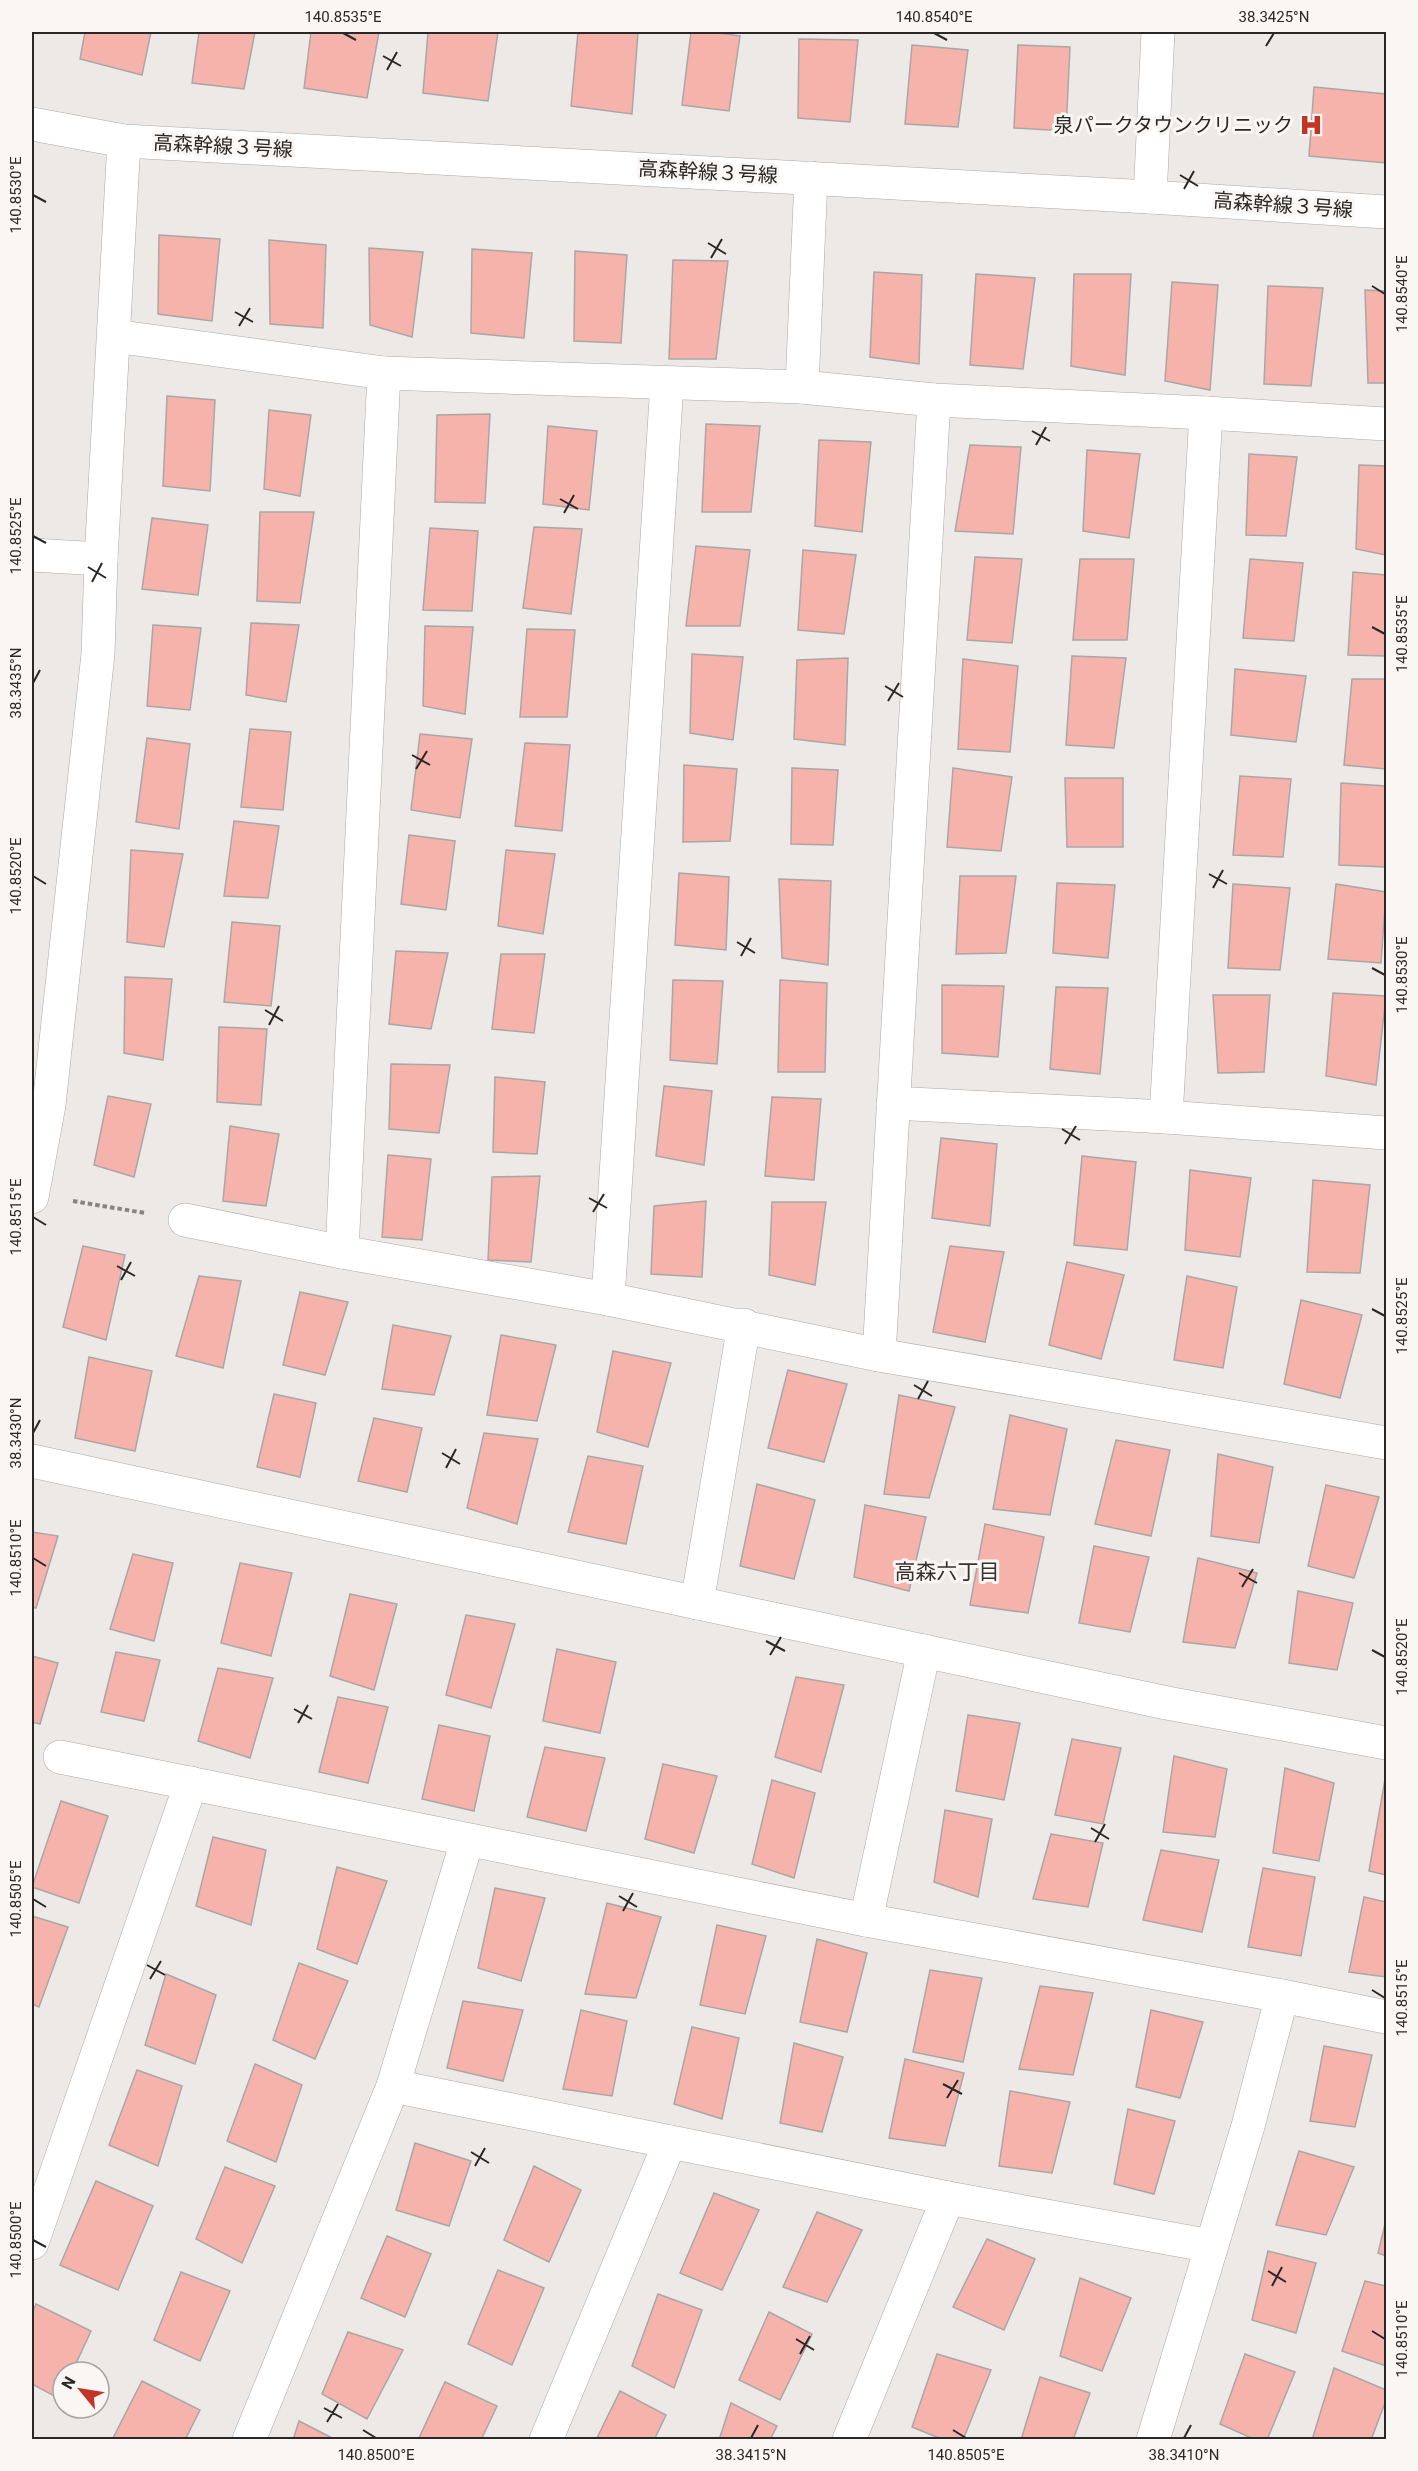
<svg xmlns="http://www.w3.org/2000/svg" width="1418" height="2471" font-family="Roboto,'Noto Sans JP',sans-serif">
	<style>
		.building { fill: #f6b3ac; stroke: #aba6a6; stroke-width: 1.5 }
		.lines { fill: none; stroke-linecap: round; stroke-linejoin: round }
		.minor-casing { stroke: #aca8a6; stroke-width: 34 }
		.path { stroke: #878483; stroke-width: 4; stroke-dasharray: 4.5 3; stroke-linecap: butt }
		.minor { stroke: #fff; stroke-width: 33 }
		.ticks { fill: none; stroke: #292827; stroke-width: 2 }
		.labels { text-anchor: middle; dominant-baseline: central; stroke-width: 6; stroke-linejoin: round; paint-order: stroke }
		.poi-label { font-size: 20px; fill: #292827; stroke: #faf6f4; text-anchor: end }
		.street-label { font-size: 20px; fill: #292827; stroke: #faf6f4 }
		.neighbourhood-label { font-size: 21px; fill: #34312f; stroke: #faf6f4 }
		.neatline { fill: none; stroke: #292827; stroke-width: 2 }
		.ticks-label { font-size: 15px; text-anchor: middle; fill: #292827 }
	</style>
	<rect width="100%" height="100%" fill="#ede9e7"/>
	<g class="building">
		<polygon points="85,32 151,32 142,75 80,59"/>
		<polygon points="199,32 255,32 244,89 192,83"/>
		<polygon points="311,32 379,32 367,98 304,88"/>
		<polygon points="428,32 498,32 488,101 423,93"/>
		<polygon points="578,32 638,32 632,114 571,106"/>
		<polygon points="691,32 712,32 740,36 729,111 682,105"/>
		<polygon points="799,39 858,40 850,122 798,118"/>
		<polygon points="912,45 968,50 958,127 905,124"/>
		<polygon points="1018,45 1070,47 1066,131 1014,128"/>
		<polygon points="1314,87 1386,94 1386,163 1309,156"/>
		<polygon points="159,235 220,239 212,321 158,314"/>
		<polygon points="269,240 326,245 323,328 270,324"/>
		<polygon points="369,248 423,252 412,337 370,325"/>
		<polygon points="472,249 532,253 524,338 471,333"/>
		<polygon points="575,251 627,255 621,343 574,341"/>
		<polygon points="673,260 728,261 716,359 669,359"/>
		<polygon points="874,272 922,275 919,364 870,357"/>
		<polygon points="976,274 1035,278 1023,369 970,365"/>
		<polygon points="1074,274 1131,274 1125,375 1071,366"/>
		<polygon points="1172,282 1218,285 1210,390 1165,381"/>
		<polygon points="1268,286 1323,288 1311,386 1264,384"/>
		<polygon points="1365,290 1386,291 1386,383 1368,383"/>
		<polygon points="167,396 215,400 210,491 163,486"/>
		<polygon points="269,410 311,415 300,496 264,489"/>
		<polygon points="490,414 485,503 435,502 437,415"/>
		<polygon points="706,424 760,426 751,512 702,512"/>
		<polygon points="548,426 597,431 589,510 543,504"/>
		<polygon points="819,440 871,442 862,532 815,526"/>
		<polygon points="970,445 1021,447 1013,534 955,531"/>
		<polygon points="1087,450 1140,454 1129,538 1083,531"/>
		<polygon points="1249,454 1297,457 1286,536 1246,535"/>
		<polygon points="1359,465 1386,466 1386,555 1356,549"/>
		<polygon points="260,512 314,512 300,603 257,601"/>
		<polygon points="152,518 208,525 198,595 142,589"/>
		<polygon points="534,527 582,529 571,614 523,608"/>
		<polygon points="430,528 478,531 472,611 423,610"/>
		<polygon points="696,546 750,550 740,626 686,626"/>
		<polygon points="803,550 856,555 844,634 798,630"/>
		<polygon points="975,557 1022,559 1012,643 967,640"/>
		<polygon points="1080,559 1134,559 1127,640 1073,640"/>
		<polygon points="1250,559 1303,563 1294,641 1243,638"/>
		<polygon points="1353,572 1386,575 1386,656 1348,655"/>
		<polygon points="251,623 299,625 286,702 246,695"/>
		<polygon points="153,625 201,628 190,710 147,706"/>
		<polygon points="425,626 473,627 465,714 423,706"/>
		<polygon points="527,629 575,630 567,717 520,717"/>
		<polygon points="692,654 743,657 733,740 690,733"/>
		<polygon points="1072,656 1126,658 1114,748 1066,745"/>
		<polygon points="848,658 845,745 794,739 797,660"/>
		<polygon points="963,659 1018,666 1010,752 958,749"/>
		<polygon points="1235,669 1306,676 1296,742 1231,735"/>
		<polygon points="1352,679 1386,679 1386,769 1344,765"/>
		<polygon points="250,729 291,732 283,810 241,807"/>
		<polygon points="420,734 472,739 460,818 411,810"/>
		<polygon points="147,738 190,744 179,829 136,822"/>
		<polygon points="525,743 570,745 562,831 515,826"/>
		<polygon points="684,765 737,769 730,841 683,842"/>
		<polygon points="792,768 838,770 833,845 791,844"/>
		<polygon points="953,768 1012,777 1001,851 947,847"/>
		<polygon points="1240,776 1291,779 1283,857 1233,855"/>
		<polygon points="1065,778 1123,778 1123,847 1067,847"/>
		<polygon points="1341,783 1386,786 1386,867 1339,865"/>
		<polygon points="234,821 279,826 268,898 224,896"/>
		<polygon points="409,835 455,841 446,910 401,904"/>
		<polygon points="131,850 183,854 164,947 127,942"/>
		<polygon points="506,850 555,854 543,934 498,926"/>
		<polygon points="679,873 729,877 726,950 675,945"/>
		<polygon points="960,876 1016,876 1006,953 956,954"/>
		<polygon points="779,879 831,881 828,965 782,958"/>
		<polygon points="1057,883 1115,885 1108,958 1053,953"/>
		<polygon points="1233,884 1290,888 1280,970 1228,968"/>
		<polygon points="1336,884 1386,892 1381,963 1328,959"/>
		<polygon points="232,922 280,926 271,1006 224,1002"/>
		<polygon points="396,951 448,953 431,1029 389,1024"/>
		<polygon points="501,954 545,954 534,1033 492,1029"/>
		<polygon points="125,977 172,979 163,1060 124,1053"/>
		<polygon points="673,980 723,981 717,1064 670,1060"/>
		<polygon points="780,980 827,983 825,1072 778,1072"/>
		<polygon points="942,985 1004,986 998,1057 942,1053"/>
		<polygon points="1056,987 1108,988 1100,1074 1050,1069"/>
		<polygon points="1333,993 1386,996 1376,1085 1326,1076"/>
		<polygon points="1213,995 1270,995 1264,1072 1218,1073"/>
		<polygon points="219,1027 267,1029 261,1105 217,1102"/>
		<polygon points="391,1064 450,1065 439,1133 389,1129"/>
		<polygon points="495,1077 545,1082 537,1154 493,1152"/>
		<polygon points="664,1086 712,1091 704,1165 656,1156"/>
		<polygon points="108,1096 151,1104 134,1177 94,1165"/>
		<polygon points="772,1097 821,1099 814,1180 765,1176"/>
		<polygon points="230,1126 279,1134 266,1206 223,1201"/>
		<polygon points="941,1138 997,1144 990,1226 932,1218"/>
		<polygon points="388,1155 431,1159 422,1240 382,1237"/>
		<polygon points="1082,1156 1136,1162 1127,1250 1074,1245"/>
		<polygon points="1190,1170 1251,1178 1240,1257 1185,1250"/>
		<polygon points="540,1176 531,1262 488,1260 492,1177"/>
		<polygon points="1313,1180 1370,1185 1360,1273 1307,1272"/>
		<polygon points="706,1201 702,1277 651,1274 654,1206"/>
		<polygon points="772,1202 826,1202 815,1285 769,1275"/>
		<polygon points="83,1246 125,1255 106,1340 63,1327"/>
		<polygon points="950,1246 1004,1252 985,1342 933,1332"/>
		<polygon points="1067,1262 1124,1275 1101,1359 1049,1345"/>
		<polygon points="199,1276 241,1281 223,1368 176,1356"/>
		<polygon points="1187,1276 1237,1287 1223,1368 1174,1360"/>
		<polygon points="300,1292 348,1302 325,1375 283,1365"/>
		<polygon points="1301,1300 1362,1315 1340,1398 1284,1384"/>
		<polygon points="393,1325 451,1336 434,1395 382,1389"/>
		<polygon points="501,1335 556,1345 537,1421 487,1415"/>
		<polygon points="613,1351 671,1363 648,1447 597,1432"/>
		<polygon points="89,1357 152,1371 135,1451 75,1438"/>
		<polygon points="788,1370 847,1384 824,1462 768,1448"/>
		<polygon points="274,1394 316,1403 300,1477 257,1467"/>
		<polygon points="899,1395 955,1407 929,1498 884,1494"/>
		<polygon points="1010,1415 1067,1429 1050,1515 993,1509"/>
		<polygon points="374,1418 422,1428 407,1492 358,1481"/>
		<polygon points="484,1433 538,1439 517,1524 467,1508"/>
		<polygon points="1116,1440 1170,1450 1151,1536 1095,1524"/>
		<polygon points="1218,1454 1273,1467 1259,1543 1211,1536"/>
		<polygon points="588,1456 643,1466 626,1544 568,1532"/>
		<polygon points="757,1484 815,1500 794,1579 740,1566"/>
		<polygon points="1326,1485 1379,1497 1354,1578 1308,1566"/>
		<polygon points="865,1505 926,1517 909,1591 854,1577"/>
		<polygon points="985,1524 1044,1537 1028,1613 970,1605"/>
		<polygon points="32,1532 58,1536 36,1608 32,1607"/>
		<polygon points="1094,1546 1149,1557 1130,1632 1079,1623"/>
		<polygon points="133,1554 173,1563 154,1641 110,1629"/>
		<polygon points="1198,1558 1257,1573 1235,1648 1183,1642"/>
		<polygon points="240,1563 292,1573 271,1656 221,1643"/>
		<polygon points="1298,1591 1353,1603 1337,1670 1289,1663"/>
		<polygon points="350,1594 397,1604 374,1690 330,1676"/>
		<polygon points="466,1615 515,1624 491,1708 446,1695"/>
		<polygon points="557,1649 616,1662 600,1733 543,1721"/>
		<polygon points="116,1652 160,1660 144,1721 101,1712"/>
		<polygon points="32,1656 58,1663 40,1724 32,1722"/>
		<polygon points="218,1668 273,1678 250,1758 198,1741"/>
		<polygon points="796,1677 844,1685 821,1772 775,1757"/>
		<polygon points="338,1697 388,1707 368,1783 319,1772"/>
		<polygon points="968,1715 1020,1723 1004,1800 956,1791"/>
		<polygon points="439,1725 490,1736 474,1811 422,1799"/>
		<polygon points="1072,1739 1121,1748 1103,1824 1055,1815"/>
		<polygon points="545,1747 605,1758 586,1831 527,1817"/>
		<polygon points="1174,1756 1227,1769 1215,1837 1163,1832"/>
		<polygon points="663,1764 717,1776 694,1853 645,1839"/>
		<polygon points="1285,1768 1334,1783 1319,1861 1273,1853"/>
		<polygon points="1385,1779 1386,1779 1386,1875 1369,1871"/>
		<polygon points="772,1780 815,1793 794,1878 752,1864"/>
		<polygon points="61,1801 108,1816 79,1903 32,1887"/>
		<polygon points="945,1810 992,1819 978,1897 934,1882"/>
		<polygon points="1051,1834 1103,1843 1088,1907 1033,1899"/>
		<polygon points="213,1837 266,1850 251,1925 196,1906"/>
		<polygon points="1161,1850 1219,1860 1202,1932 1143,1920"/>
		<polygon points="337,1867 387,1881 357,1964 317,1949"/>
		<polygon points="1263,1868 1315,1877 1301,1956 1248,1947"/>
		<polygon points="495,1888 545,1898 521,1981 478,1968"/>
		<polygon points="1364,1897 1386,1902 1386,1977 1349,1972"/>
		<polygon points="607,1903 661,1917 636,1998 585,1994"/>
		<polygon points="32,1916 68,1927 39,2007 32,2004"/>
		<polygon points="717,1925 766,1936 745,2014 700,2005"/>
		<polygon points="817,1939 867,1953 847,2032 800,2022"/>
		<polygon points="299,1963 348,1981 315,2059 273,2040"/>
		<polygon points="930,1970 982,1978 963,2062 913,2052"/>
		<polygon points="166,1974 216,1995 195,2064 145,2045"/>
		<polygon points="1040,1986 1093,1993 1073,2075 1019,2069"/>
		<polygon points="463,2001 523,2010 503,2081 447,2068"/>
		<polygon points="581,2010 627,2021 612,2096 563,2089"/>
		<polygon points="1151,2010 1203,2022 1180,2098 1136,2087"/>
		<polygon points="692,2027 739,2038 722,2119 674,2104"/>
		<polygon points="794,2043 843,2057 822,2132 780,2123"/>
		<polygon points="1324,2046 1372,2055 1355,2127 1310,2121"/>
		<polygon points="905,2059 964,2073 945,2146 889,2138"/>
		<polygon points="255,2064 302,2085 276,2162 227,2141"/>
		<polygon points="137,2070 182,2086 158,2166 109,2145"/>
		<polygon points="1010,2091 1070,2102 1052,2173 999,2166"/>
		<polygon points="1128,2109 1175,2121 1154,2194 1114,2184"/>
		<polygon points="415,2143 471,2161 449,2226 396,2210"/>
		<polygon points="1299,2151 1354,2167 1326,2235 1276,2225"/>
		<polygon points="534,2166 581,2190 549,2262 504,2240"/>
		<polygon points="225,2167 275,2186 242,2263 196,2239"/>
		<polygon points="96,2181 153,2206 118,2290 60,2265"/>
		<polygon points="714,2193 759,2210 722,2290 680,2273"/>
		<polygon points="817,2212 862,2230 827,2302 783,2287"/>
		<polygon points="1386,2220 1386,2256 1378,2253"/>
		<polygon points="387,2236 431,2254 405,2317 361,2298"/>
		<polygon points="987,2239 1035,2259 1004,2330 953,2307"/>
		<polygon points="1268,2251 1316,2263 1296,2333 1252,2320"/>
		<polygon points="498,2270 544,2288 512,2365 468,2344"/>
		<polygon points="181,2272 230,2291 200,2361 154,2340"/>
		<polygon points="1080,2278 1131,2298 1102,2371 1060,2356"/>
		<polygon points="1365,2281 1386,2286 1386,2366 1342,2351"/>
		<polygon points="658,2294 702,2310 674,2388 632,2366"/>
		<polygon points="36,2304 91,2331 72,2372 63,2372 63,2393 60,2399 32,2384 32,2314"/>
		<polygon points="769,2312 812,2334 780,2400 739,2380"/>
		<polygon points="348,2332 403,2350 367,2419 322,2394"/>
		<polygon points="937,2354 991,2370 963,2440 944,2440 912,2427"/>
		<polygon points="1245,2354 1295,2372 1267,2440 1256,2440 1220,2424"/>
		<polygon points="1334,2368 1386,2390 1386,2400 1371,2440 1312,2440"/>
		<polygon points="1040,2377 1090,2393 1073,2440 1021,2440"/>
		<polygon points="142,2381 200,2410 185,2440 112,2440"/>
		<polygon points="445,2382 497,2406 481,2440 418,2440"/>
		<polygon points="620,2391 666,2415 654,2440 596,2440"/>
		<polygon points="731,2403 777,2426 770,2440 719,2440"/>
		<polygon points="299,2421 336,2440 293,2440"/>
	</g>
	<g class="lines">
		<g class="minor-casing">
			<g id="minor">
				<polyline points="32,124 124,141 1150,197 1386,212"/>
				<polyline points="1150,197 1158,32"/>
				<polyline points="114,336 384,373"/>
				<polyline points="802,387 811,178"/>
				<polyline points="1386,424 1206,413 934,400 802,387 384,373 342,1252 608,1299 879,1355 1386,1443"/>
				<polyline points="32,555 101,559"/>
				<polyline points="893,1103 1166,1117 1386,1133"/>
				<polyline points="1166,1117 1206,413"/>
				<polyline points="32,1197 49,1105 98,654 101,559 124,141"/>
				<polyline points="185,1220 342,1252"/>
				<polyline points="608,1299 667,383"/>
				<polyline points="879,1355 934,400"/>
				<polyline points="32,1461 1167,1703 1386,1743"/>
				<polyline points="697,1603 744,1325"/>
				<polyline points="60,1757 866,1920 1282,1996 1248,2126 1153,2440"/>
				<polyline points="866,1920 924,1651"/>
				<polyline points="1282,1996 1386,2017"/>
				<polyline points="393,2086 948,2198 849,2440"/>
				<polyline points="948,2198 1211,2246"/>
				<polyline points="32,2243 191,1783"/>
				<polyline points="249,2440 393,2086 467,1841"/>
				<polyline points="546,2440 670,2142"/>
			</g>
		</g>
		<polyline class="path" points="73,1201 145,1213"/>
		<use href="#minor" class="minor"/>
	</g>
	<path class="ticks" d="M343 33 356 40M934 33 947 40M1266 46 1274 33M383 56 401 66M387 70 397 52M1180 175 1198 186M1184 189 1194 171M33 195 46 202M708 243 726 254M711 258 722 239M1372 286 1385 294M235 312 253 322M239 326 250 308M1032 431 1050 441M1036 445 1046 427M560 499 578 509M564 513 574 495M33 536 46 543M88 567 106 578M92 582 102 563M1372 627 1385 634M33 683 40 670M885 686 903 697M888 701 899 683M412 755 430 765M416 769 427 751M1209 874 1227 884M33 876 46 884M1213 888 1223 870M737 942 755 953M741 956 751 938M1372 968 1385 975M265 1010 283 1021M269 1025 279 1006M1062 1129 1080 1140M1065 1144 1076 1126M589 1198 607 1208M593 1212 604 1194M33 1217 46 1225M117 1266 135 1276M121 1280 131 1262M1372 1309 1385 1316M914 1385 932 1396M918 1399 928 1381M33 1433 40 1420M442 1453 460 1464M446 1468 456 1449M33 1558 46 1566M1239 1573 1257 1583M1242 1587 1253 1569M766 1641 785 1651M1372 1650 1385 1657M770 1655 781 1637M294 1709 312 1719M298 1723 308 1705M1091 1828 1109 1839M1095 1842 1105 1824M619 1896 637 1907M33 1899 46 1907M623 1911 633 1893M147 1965 165 1975M150 1979 161 1961M1372 1990 1385 1998M943 2084 962 2094M947 2098 958 2080M471 2152 489 2163M475 2166 485 2148M33 2240 46 2247M1268 2271 1286 2282M1272 2286 1282 2267M1372 2331 1385 2339M796 2339 814 2350M800 2354 810 2336M324 2408 342 2418M327 2422 338 2404M363 2430 376 2438M953 2430 966 2438M751 2438 758 2425M1184 2438 1191 2425"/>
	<defs>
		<g id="hospital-bare" transform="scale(1.8)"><path d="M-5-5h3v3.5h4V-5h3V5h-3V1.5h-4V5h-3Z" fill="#c23428" stroke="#faf6f4" stroke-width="2.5" paint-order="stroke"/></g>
	</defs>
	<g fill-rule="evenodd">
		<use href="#hospital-bare" x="1311" y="125"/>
	</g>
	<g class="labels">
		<g class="poi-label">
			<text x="1293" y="125">泉パークタウンクリニック</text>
		</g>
		<g class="street-label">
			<text transform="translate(223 146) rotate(3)">高森幹線３号線</text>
			<text transform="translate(708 172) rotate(3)">高森幹線３号線</text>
			<text transform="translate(1283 205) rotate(4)">高森幹線３号線</text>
		</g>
		<g class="neighbourhood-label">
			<text x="947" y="1572">高森六丁目</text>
		</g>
	</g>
	<rect width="1418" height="2471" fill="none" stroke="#faf6f4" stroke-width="66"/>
	<g transform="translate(81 2390) rotate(300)"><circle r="28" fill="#faf6f4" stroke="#a6a4a2" stroke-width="1.5"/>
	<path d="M0-4.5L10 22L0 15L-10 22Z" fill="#c23428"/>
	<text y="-9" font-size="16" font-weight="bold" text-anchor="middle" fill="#292827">N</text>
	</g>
	<rect x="33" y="33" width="1352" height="2405" class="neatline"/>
	<g class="ticks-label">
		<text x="343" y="22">140.8535°E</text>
		<text x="934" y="22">140.8540°E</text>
		<text x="1274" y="22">38.3425°N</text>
		<text transform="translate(16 195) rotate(-90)" y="5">140.8530°E</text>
		<text transform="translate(1402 294) rotate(-90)" y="5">140.8540°E</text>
		<text transform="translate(16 536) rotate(-90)" y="5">140.8525°E</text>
		<text transform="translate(1402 634) rotate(-90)" y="5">140.8535°E</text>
		<text transform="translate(16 683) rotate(-90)" y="5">38.3435°N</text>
		<text transform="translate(16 876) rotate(-90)" y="5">140.8520°E</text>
		<text transform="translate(1402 975) rotate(-90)" y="5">140.8530°E</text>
		<text transform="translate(16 1217) rotate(-90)" y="5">140.8515°E</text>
		<text transform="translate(1402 1316) rotate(-90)" y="5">140.8525°E</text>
		<text transform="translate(16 1433) rotate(-90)" y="5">38.3430°N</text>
		<text transform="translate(16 1558) rotate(-90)" y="5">140.8510°E</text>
		<text transform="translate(1402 1657) rotate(-90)" y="5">140.8520°E</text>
		<text transform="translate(16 1899) rotate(-90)" y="5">140.8505°E</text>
		<text transform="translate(1402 1998) rotate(-90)" y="5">140.8515°E</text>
		<text transform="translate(16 2240) rotate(-90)" y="5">140.8500°E</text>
		<text transform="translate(1402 2339) rotate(-90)" y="5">140.8510°E</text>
		<text x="376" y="2460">140.8500°E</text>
		<text x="751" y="2460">38.3415°N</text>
		<text x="966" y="2460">140.8505°E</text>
		<text x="1184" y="2460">38.3410°N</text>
	</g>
</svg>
